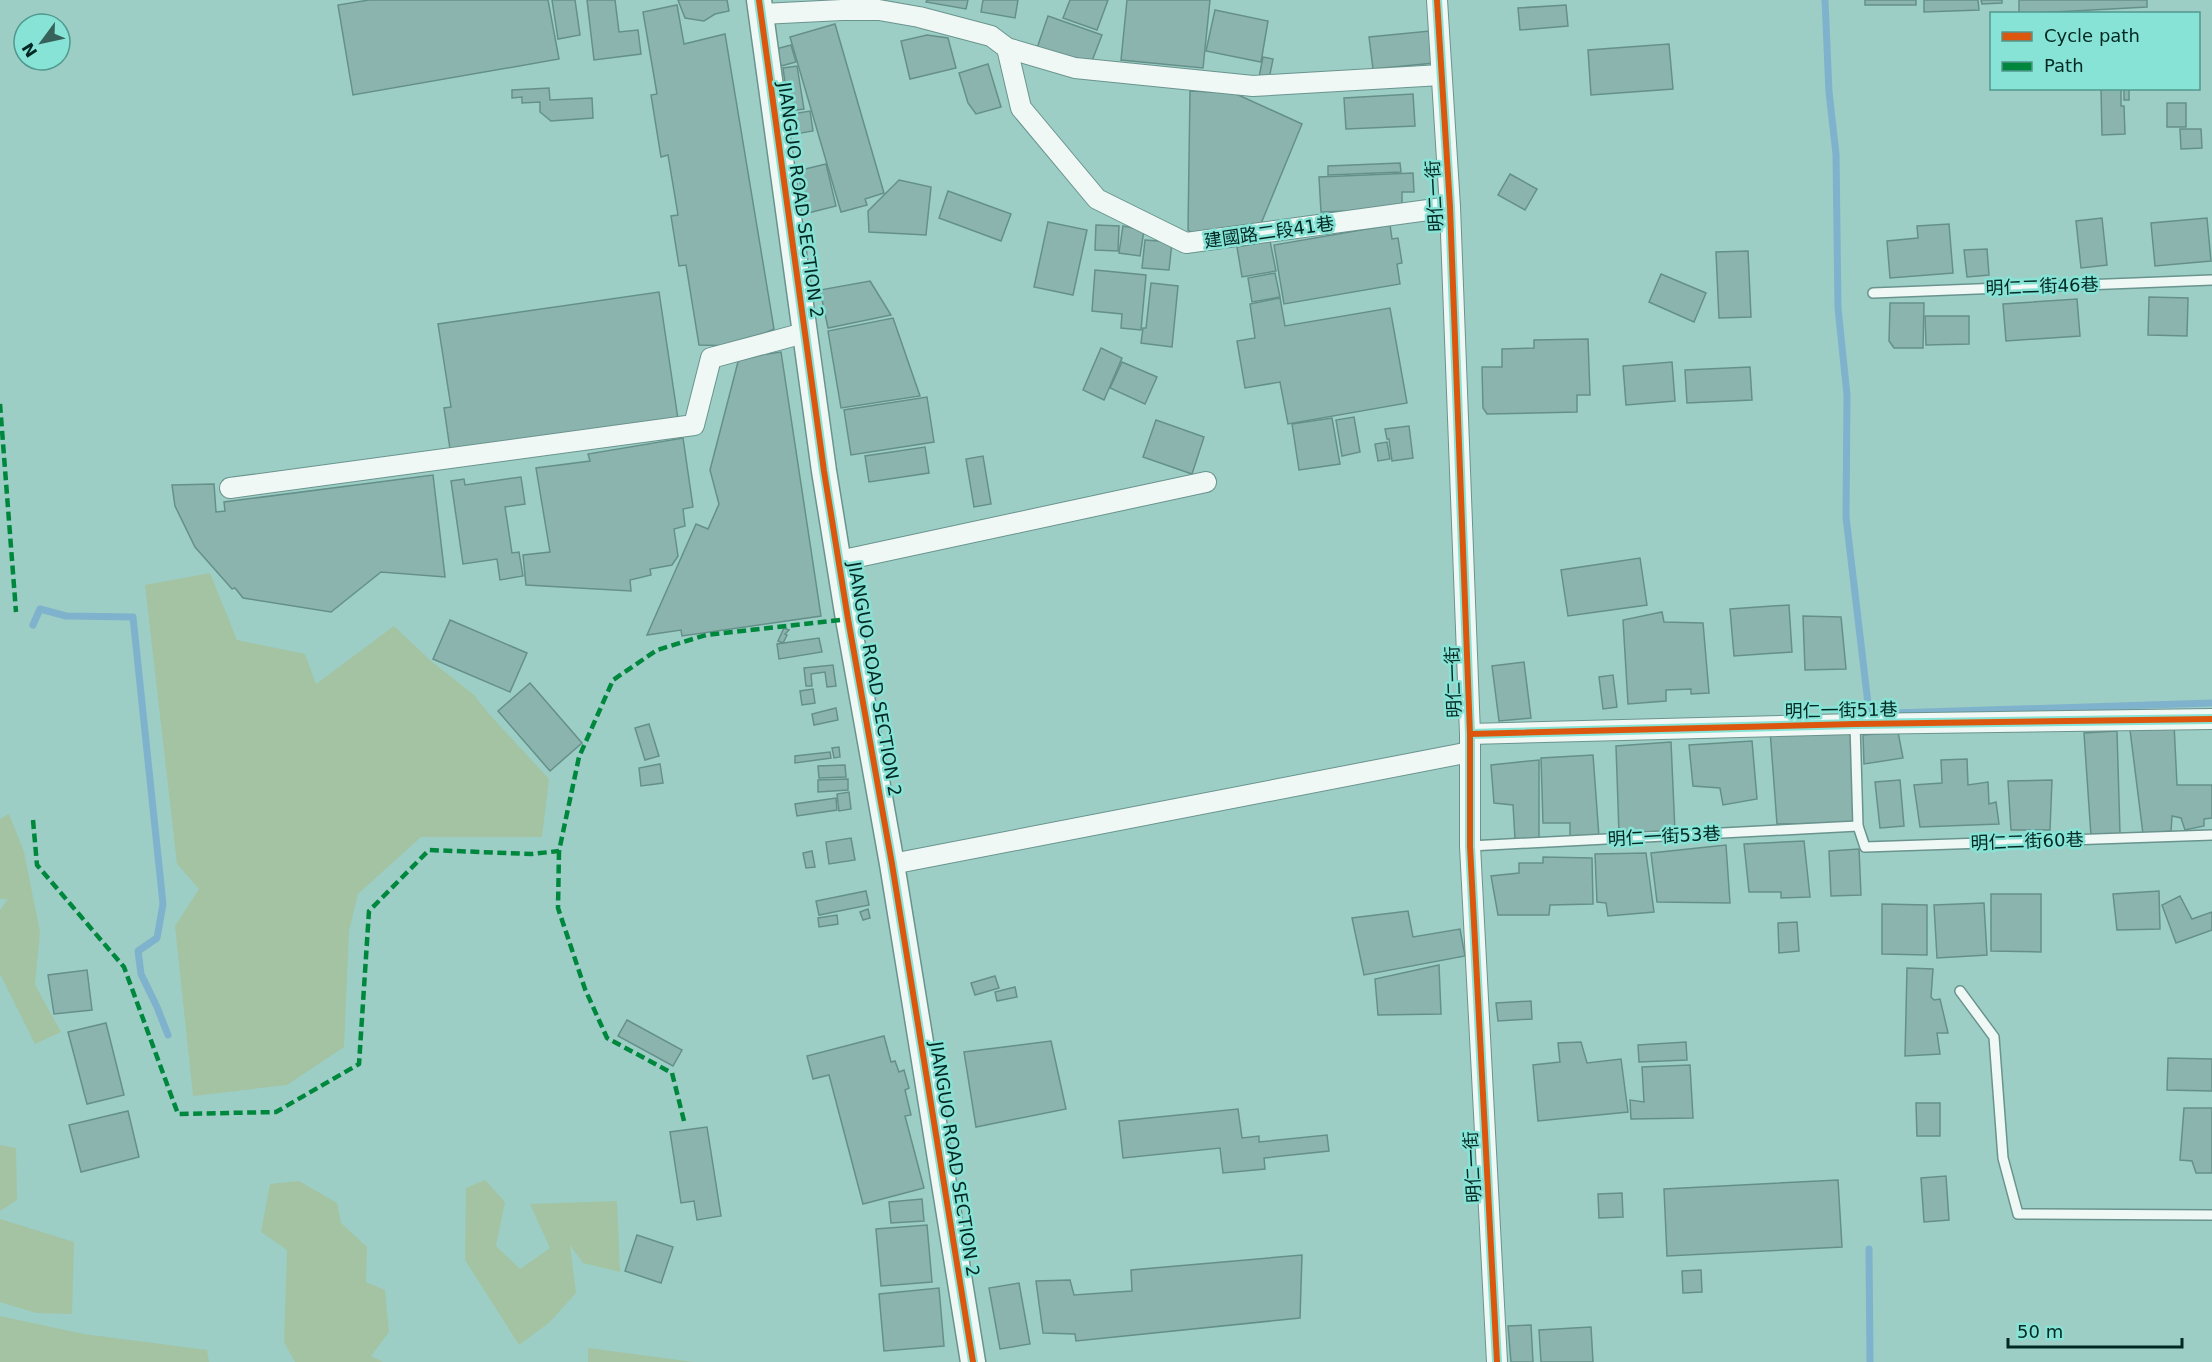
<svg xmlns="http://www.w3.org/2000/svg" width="2212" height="1362" font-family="'DejaVu Sans','Noto Sans TC',sans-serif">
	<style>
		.green { fill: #a3c3a3 }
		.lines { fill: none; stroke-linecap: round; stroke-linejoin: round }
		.stream { stroke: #7fb2cc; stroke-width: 7 }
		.building { fill: #8cb4ae; stroke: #65908a; stroke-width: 1.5 }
		.service-casing { stroke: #69948d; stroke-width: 12 }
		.minor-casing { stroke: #69948d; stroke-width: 22 }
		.tertiary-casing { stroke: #69948d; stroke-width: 27 }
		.service { stroke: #f0f8f6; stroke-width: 9 }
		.minor { stroke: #f0f8f6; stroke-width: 20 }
		.tertiary { stroke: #f0f8f6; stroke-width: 24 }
		.quiet { stroke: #00873e; stroke-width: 4.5; stroke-dasharray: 9 4.5; stroke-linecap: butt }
		.cycleway-casing { stroke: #87e3d5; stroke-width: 10 }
		.cycleway { stroke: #dc570d; stroke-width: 6 }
		.labels { text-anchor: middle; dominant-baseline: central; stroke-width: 5; stroke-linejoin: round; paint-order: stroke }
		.street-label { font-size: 18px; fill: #002823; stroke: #87e3d5 }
	</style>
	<rect width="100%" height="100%" fill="#9ccec6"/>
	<g class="green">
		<polygon points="210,573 237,640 305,654 316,684 394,626 431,661 474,695 489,714 549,779 542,837 421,837 358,894 349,931 344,1047 287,1085 193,1096 175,926 199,889 177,864 145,585"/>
		<polygon points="9,814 24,852 40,932 35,985 61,1032 35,1044 0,974 0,910 8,899 0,899 0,819"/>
		<polygon points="0,1145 16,1148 17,1200 0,1211"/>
		<polygon points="485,1180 505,1202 496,1246 520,1269 550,1248 530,1204 617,1201 620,1272 583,1263 570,1245 576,1293 550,1322 519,1345 465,1260 466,1188"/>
		<polygon points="299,1181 337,1203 341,1223 367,1247 366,1282 385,1290 389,1332 371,1356 383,1362 295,1362 284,1342 287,1250 261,1232 270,1184"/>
		<polygon points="0,1219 74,1242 72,1314 36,1313 0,1302"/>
		<polygon points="0,1316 84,1334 207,1350 209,1362 0,1362"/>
		<polygon points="588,1348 694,1362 588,1362"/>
	</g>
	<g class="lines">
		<g class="stream">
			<polyline points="1825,0 1829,92 1836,154 1838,308 1847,395 1846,517 1869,712 1894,713 2212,703"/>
			<polyline points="33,625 40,609 66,616 133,617 163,904 157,938 138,951 141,974 157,1007 168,1035"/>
			<polyline points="1869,1249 1870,1362"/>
		</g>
	</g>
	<g class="building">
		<polygon points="369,0 548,0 559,59 353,95 338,5"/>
		<polygon points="552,0 575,0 580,35 558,39"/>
		<polygon points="587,0 615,0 619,32 638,30 641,54 594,60"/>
		<polygon points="678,0 727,0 729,11 715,14 704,21 685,18"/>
		<polygon points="927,0 968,0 966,9 926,2"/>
		<polygon points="983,0 1018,0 1015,18 981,12"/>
		<polygon points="1070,0 1108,0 1097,30 1063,18"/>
		<polygon points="1127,0 1210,0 1203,68 1121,60"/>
		<rect x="1865" y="0" width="51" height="5"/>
		<polygon points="1924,0 1978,0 1979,10 1924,12"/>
		<polygon points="1981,0 2002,0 2002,3 1982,4"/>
		<polygon points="2019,0 2147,0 2147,7 2019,14"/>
		<polygon points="677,5 684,44 725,34 774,329 735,346 699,345 686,265 679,266 671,216 678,215 668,155 661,157 651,95 657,94 643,12"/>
		<polygon points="1566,5 1568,26 1520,30 1518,8"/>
		<polygon points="1215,10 1268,21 1261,62 1206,51"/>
		<polygon points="1048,16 1102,35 1090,66 1037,48"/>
		<polygon points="835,24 884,193 865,199 867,205 841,212 790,37"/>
		<polygon points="1430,31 1434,63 1373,69 1369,37"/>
		<polygon points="927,35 948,38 956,68 910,79 901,41"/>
		<polygon points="1669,44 1673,89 1591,95 1588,50"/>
		<polygon points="791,45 796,62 781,66 776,49"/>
		<polygon points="1263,57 1273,59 1269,79 1259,77"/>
		<polygon points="988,64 1001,107 976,114 968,103 959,73"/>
		<polygon points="797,66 804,109 789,111 783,68"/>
		<polygon points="549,88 550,100 592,98 593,118 551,121 540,112 540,102 522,103 522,97 512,98 512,90"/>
		<polygon points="2101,88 2121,88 2121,106 2124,106 2125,134 2102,135"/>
		<rect x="2124" y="88" width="5" height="12"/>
		<polygon points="1190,91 1234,93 1302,124 1260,226 1198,237 1188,230"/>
		<polygon points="1413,94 1415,126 1346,129 1344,98"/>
		<rect x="2167" y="103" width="19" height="24"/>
		<polygon points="810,111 813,131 790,135 786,115"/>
		<polygon points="2180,129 2201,129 2202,148 2181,149"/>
		<polygon points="1400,163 1401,172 1328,175 1328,166"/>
		<polygon points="826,164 836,206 808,213 797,171"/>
		<polygon points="1413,173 1414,192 1402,192 1402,209 1321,212 1319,177"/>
		<polygon points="1510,174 1537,189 1525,210 1498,195"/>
		<polygon points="899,180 931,187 926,235 869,232 868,211"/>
		<polygon points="948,191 1011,214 1001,241 939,218"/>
		<polygon points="2102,218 2107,265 2081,268 2076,221"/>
		<polygon points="2207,218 2211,261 2155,266 2151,223"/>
		<polygon points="1048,222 1087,230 1073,295 1034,287"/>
		<polygon points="1949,224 1953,273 1890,278 1887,241 1918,238 1917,226"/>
		<polygon points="1096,225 1119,226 1118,251 1095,250"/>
		<polygon points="1390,225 1392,239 1398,238 1402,263 1397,264 1400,284 1284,304 1274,245"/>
		<polygon points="1123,226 1144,230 1140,256 1119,253"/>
		<polygon points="1145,240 1172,242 1169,270 1142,268"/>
		<polygon points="1270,241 1276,271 1242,277 1237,247"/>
		<polygon points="1987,249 1989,275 1967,277 1964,250"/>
		<polygon points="1748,251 1751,317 1719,318 1716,252"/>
		<polygon points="1095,270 1146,275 1141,330 1121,328 1122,314 1092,311"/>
		<polygon points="1275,273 1280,297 1252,302 1248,278"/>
		<polygon points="1661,274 1706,293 1694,322 1649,302"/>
		<polygon points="870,281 891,315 828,328 820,290"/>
		<polygon points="1151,283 1178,286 1172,347 1141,343 1143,328 1146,328"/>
		<polygon points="659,292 678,419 450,449 444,408 451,407 438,324"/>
		<polygon points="2149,297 2188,298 2187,336 2148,335"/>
		<polygon points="1280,298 1285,326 1390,308 1407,403 1288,424 1280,382 1245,388 1237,341 1255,338 1250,304"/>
		<polygon points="2077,299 2080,336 2006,341 2003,304"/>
		<polygon points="1890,303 1924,303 1923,348 1894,348 1889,341"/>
		<polygon points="1925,316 1969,316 1969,344 1926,345"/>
		<polygon points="893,318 920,396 841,408 828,331"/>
		<polygon points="1588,339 1590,395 1577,395 1577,412 1487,414 1483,408 1482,367 1502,367 1502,349 1534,348 1534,340"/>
		<polygon points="1101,348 1122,358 1104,400 1083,390"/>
		<polygon points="781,352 821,616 682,636 681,630 647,635 696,524 708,529 719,504 710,470 739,358"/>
		<polygon points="1122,362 1157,377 1145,404 1110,388"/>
		<polygon points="1672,362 1675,401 1626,405 1623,366"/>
		<polygon points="1750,367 1752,400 1687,403 1685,370"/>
		<polygon points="927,397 934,442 851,455 844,410"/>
		<polygon points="1354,417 1360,452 1342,456 1336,420"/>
		<polygon points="1332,418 1340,464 1299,470 1292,424"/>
		<polygon points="1156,420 1204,437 1192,474 1143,457"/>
		<polygon points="1409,426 1413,458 1392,461 1389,439 1387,439 1385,429"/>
		<polygon points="683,438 693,507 683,509 685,526 674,529 678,556 672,565 650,569 651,575 630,580 631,591 526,585 523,555 550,552 536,468 590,461 588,454"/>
		<polygon points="1387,442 1390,459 1378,461 1375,444"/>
		<polygon points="925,447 929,473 869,482 865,456"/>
		<polygon points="983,456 991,504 974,507 966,459"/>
		<polygon points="433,475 445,577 381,572 331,612 243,598 235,588 232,589 195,547 175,506 172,485 214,484 216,512 225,511 224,502"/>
		<polygon points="521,477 525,504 505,507 512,553 519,552 523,576 500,580 497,559 463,564 451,481 464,479 465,485"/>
		<polygon points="1640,558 1647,605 1568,616 1561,570"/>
		<polygon points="1789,605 1792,652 1734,656 1730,609"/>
		<polygon points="1662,612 1664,622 1703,623 1709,693 1691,694 1691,689 1666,690 1666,701 1628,704 1623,620"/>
		<polygon points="1803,616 1841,617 1846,669 1805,670"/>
		<polygon points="450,620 527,653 510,692 433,659"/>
		<polygon points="784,628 789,630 785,634 787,635 783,643 778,641"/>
		<polygon points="819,638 822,652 779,659 777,644"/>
		<polygon points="1524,662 1531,718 1499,721 1492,666"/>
		<polygon points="833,665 836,686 827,687 825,672 811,674 812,686 806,686 804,668"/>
		<polygon points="1613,675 1617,707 1603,709 1599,677"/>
		<polygon points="530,683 582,743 550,771 498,711"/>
		<polygon points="813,689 815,703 802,705 800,691"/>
		<polygon points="836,708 838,720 814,725 812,714"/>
		<polygon points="649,724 659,756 645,760 635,728"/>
		<polygon points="2174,724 2177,785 2212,785 2212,818 2204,819 2204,826 2185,830 2181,818 2172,816 2171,831 2143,834 2130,730"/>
		<polygon points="1826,728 1851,735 1855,823 1777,824 1770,730"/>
		<polygon points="2117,731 2120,834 2091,836 2084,733"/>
		<polygon points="1898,732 1903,758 1864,764 1863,735"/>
		<polygon points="1752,741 1757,799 1723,805 1720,788 1693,786 1689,745"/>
		<polygon points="1671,742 1675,832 1619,834 1616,746"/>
		<polygon points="839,747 840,757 834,758 832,748"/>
		<polygon points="830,752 831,758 795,763 795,756"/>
		<polygon points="1593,755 1599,837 1570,838 1570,823 1543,823 1541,758"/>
		<polygon points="1967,759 1968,785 1988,782 1989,804 1996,802 1999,824 1920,827 1914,785 1942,783 1941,760"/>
		<polygon points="1539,760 1539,839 1515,839 1513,805 1494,803 1491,765"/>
		<polygon points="660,764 663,783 641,786 639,768"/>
		<polygon points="845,765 846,777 819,778 818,766"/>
		<polygon points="848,779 848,790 818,792 818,780"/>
		<polygon points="1900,780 1904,826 1880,828 1875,782"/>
		<polygon points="2052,780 2050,830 2011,830 2008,781"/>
		<polygon points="849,792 851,809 839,811 837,794"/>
		<polygon points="836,798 837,810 797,816 795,804"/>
		<polygon points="851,838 855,860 829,864 826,842"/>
		<polygon points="1804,841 1810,897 1781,898 1781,892 1749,892 1744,844"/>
		<polygon points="1726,845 1730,903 1657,902 1651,853"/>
		<polygon points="1859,849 1861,895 1831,896 1829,851"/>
		<polygon points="812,851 815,867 806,868 803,853"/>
		<polygon points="1646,853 1654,912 1608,916 1606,903 1597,902 1595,854"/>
		<polygon points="1543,857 1592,858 1593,904 1550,905 1549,915 1498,915 1491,876 1519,873 1519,863 1543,863"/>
		<polygon points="866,891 869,905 819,915 816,901"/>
		<polygon points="2159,891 2160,929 2117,930 2113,894"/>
		<polygon points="1991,894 2041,894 2041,952 1991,951"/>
		<polygon points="2180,896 2192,919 2212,912 2212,930 2176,943 2162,905"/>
		<polygon points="1984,903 1987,955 1937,958 1934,905"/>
		<polygon points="1882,904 1927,905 1927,955 1882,954"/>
		<polygon points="868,909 870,918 863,920 860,912"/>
		<polygon points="1408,911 1413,937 1460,929 1465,956 1364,975 1352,918"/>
		<polygon points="837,915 838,924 819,927 818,918"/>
		<polygon points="1797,922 1799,951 1779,953 1778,923"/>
		<polygon points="1439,965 1441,1014 1378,1015 1375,979"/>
		<polygon points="1907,968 1933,969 1931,997 1934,1000 1940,999 1948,1033 1937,1033 1940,1054 1905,1056"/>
		<polygon points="87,970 92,1010 54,1014 48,975"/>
		<polygon points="995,976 999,988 975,995 971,983"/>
		<polygon points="1015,987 1017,997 997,1001 995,992"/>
		<polygon points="1531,1001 1532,1019 1498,1021 1496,1003"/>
		<polygon points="627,1020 682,1050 673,1066 618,1036"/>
		<polygon points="106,1023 124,1095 87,1104 68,1032"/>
		<polygon points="884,1036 891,1062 895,1061 899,1072 904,1070 909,1088 905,1090 911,1115 905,1116 924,1188 863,1204 829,1075 813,1079 807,1056"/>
		<polygon points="1051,1041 1066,1109 976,1127 964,1052"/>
		<polygon points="1581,1042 1587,1063 1621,1059 1628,1112 1538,1121 1533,1065 1560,1062 1558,1043"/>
		<polygon points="1686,1042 1687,1060 1639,1062 1638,1045"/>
		<polygon points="2168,1058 2212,1059 2212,1091 2167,1090"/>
		<polygon points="1690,1065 1693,1118 1631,1119 1630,1100 1644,1102 1642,1067"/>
		<polygon points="1916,1103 1940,1103 1940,1136 1917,1136"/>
		<polygon points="2184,1108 2212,1108 2212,1173 2196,1173 2192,1161 2180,1160"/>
		<polygon points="1238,1109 1242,1138 1259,1136 1259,1142 1327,1135 1329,1151 1264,1158 1265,1169 1223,1173 1220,1148 1123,1158 1119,1121"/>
		<polygon points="128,1111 139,1157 81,1172 69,1125"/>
		<polygon points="707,1127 721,1216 697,1220 694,1201 681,1203 670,1132"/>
		<polygon points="1946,1176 1949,1220 1924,1222 1921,1178"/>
		<polygon points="1838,1180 1842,1247 1667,1256 1664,1189"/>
		<polygon points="1622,1193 1623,1217 1599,1218 1598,1194"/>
		<polygon points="922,1199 924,1221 891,1223 889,1202"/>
		<polygon points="927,1225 932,1282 881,1286 876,1229"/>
		<polygon points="637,1235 673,1247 661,1283 625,1271"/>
		<polygon points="1302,1255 1300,1318 1076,1341 1075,1334 1043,1333 1036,1281 1070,1280 1074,1295 1132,1291 1131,1270"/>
		<polygon points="1701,1270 1702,1292 1683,1293 1682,1271"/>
		<polygon points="1019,1283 1030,1344 1000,1349 989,1288"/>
		<polygon points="939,1288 944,1346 884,1351 879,1294"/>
		<polygon points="1531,1325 1533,1362 1511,1362 1508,1326"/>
		<polygon points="1591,1327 1593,1362 1541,1362 1539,1330"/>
	</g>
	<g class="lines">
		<g class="service-casing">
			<g id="service">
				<polyline points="1873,293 2212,280"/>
				<polyline points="1855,724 1858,826 1865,847 2212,835"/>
				<polyline points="1470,846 1858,826"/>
				<polyline points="1960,991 1994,1037 2003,1158 2018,1214 2212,1215"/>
			</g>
		</g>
		<g class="minor-casing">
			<g id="minor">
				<polyline points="1437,0 1450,207 1470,734 1470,846 1497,1362"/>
				<polyline points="760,14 842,10 879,10 919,17 991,36 1007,48 1075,68 1253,86 1441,75"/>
				<polyline points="1007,48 1021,108 1097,199 1186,243 1450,207"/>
				<polyline points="230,488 694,425 711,358 804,333"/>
				<polyline points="839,561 1206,482"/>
				<polyline points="1470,734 1855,724 2212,719"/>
				<polyline points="892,864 1470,752"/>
			</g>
		</g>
		<g class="tertiary-casing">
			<polyline id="tertiary" points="759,0 824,471 848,619 892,864 973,1362"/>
		</g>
		<use href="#service" class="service"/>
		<use href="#minor" class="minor"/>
		<use href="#tertiary" class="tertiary"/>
		<g class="quiet">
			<polyline points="0,404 16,612"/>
			<polyline points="33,820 37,865 124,967 178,1114 276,1112 359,1064 369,911 429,850 532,854 559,851 579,757 613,680 657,650 706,635 848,619"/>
			<polyline points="559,851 558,908 585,989 607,1038 672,1073 684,1121"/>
		</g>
		<g class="cycleway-casing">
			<g id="cycleway">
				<polyline points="759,0 824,471 848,619 892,864 973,1362"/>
				<polyline points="1437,0 1450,207 1470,734 1470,846 1497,1362"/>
				<polyline points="1470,734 1855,724 2212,719"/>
			</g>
		</g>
		<use href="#cycleway" class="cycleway"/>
	</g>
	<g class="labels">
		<g class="street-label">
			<text transform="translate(1434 196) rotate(-93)">明仁一街</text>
			<text transform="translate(801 200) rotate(82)">JIANGUO ROAD SECTION 2</text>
			<text transform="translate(1269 232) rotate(-8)">建國路二段41巷</text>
			<text transform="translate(2042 286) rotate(-2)">明仁二街46巷</text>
			<text transform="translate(875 679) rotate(80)">JIANGUO ROAD SECTION 2</text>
			<text transform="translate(1453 682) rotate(-92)">明仁一街</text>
			<text transform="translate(1841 710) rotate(-1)">明仁一街51巷</text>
			<text transform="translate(1664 836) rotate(-3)">明仁一街53巷</text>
			<text transform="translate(2027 841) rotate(-2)">明仁二街60巷</text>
			<text transform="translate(955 1159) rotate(81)">JIANGUO ROAD SECTION 2</text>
			<text transform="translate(1472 1167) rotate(-93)">明仁一街</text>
		</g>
	</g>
	<rect x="1990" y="12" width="210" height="78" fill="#87e3d5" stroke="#51988e" stroke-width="1.5"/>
	<rect x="2002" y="32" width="30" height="9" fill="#dc570d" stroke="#51988e" stroke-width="1.5"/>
	<text x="2044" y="42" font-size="18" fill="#002823">Cycle path</text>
	<rect x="2002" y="62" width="30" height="9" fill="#00873e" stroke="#51988e" stroke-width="1.5"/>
	<text x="2044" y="72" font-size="18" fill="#002823">Path</text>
	<g transform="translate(42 42) rotate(237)"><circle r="28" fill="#87e3d5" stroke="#51988e" stroke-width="1.5"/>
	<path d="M0-4.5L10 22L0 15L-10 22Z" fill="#37625c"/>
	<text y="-9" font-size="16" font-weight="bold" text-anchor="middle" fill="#002823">N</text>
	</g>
	<path d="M2008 1338v9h174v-9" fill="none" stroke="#002823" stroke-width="3"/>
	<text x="2017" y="1338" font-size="18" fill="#002823" stroke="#87e3d5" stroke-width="4.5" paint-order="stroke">50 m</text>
</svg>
